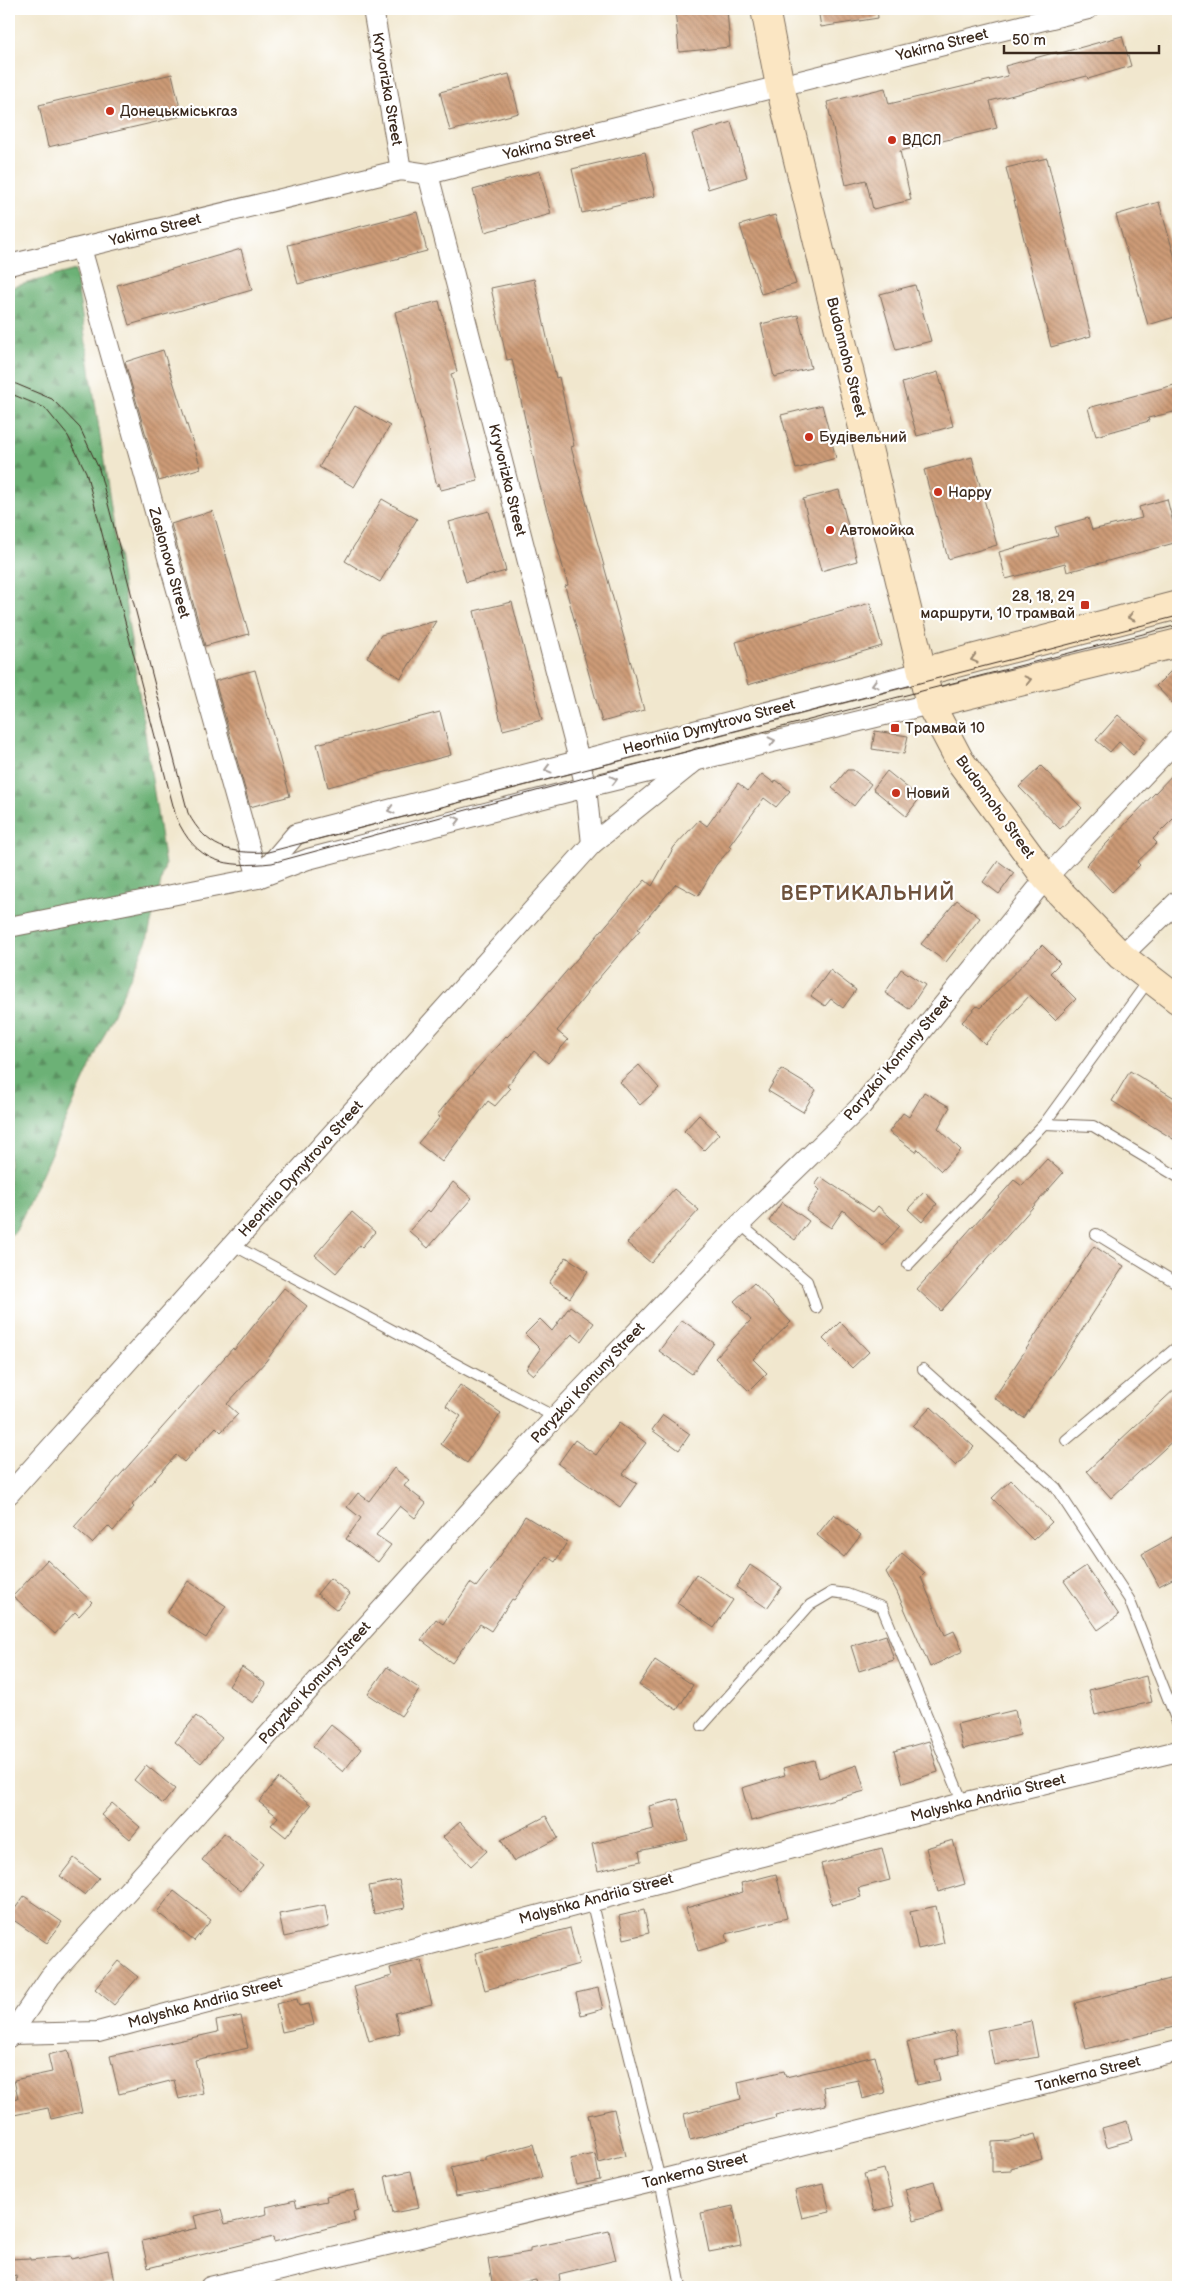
<svg xmlns="http://www.w3.org/2000/svg" width="1187" height="2296" font-family="'Balsamiq Sans',sans-serif">
	<style>
		.forest { fill: url(#forest-firs); stroke: #546e4a }
		.building { fill: url(#building-back-hatch) }
		.lines { fill: none; stroke-linecap: round; stroke-linejoin: round }
		.lane-casing { stroke: #7b6c5c; stroke-width: 12 }
		.street-casing { stroke: #7b6c5c; stroke-width: 22 }
		.secondary-casing { stroke: #7b6c5c; stroke-width: 30 }
		.lane { stroke: #fff; stroke-width: 10 }
		.street { stroke: #fff; stroke-width: 20 }
		.secondary { stroke: #fbe6c3; stroke-width: 28 }
		.tram { stroke: #3b2a1e; stroke-width: 1 }
		.oneway { stroke: #9b8870 }
		.oneway2 { stroke: #a79f9a }
		.poi-dot { fill: #c8321e; stroke: #fff; stroke-width: 2 }
		.labels { text-anchor: middle; dominant-baseline: central; stroke-width: 4.5; stroke-linejoin: round; paint-order: stroke }
		.street-label { font-size: 15px; fill: #3b2a1e; stroke: #fff }
		.poi-label { font-size: 15px; fill: #3b2a1e; stroke: #fff; text-anchor: start }
		.district-label { font-size: 20px; font-weight: bold; letter-spacing: 1px; fill: #6e523d; stroke: #fff }
	</style>
	<defs>
		<pattern id="forest-firs" width="22" height="20" patternUnits="userSpaceOnUse" patternTransform="scale(1.25)"><rect width="22" height="20" fill="#6cb176"/><path d="M5 1l3.5 6h-7zM16 11l3.5 6h-7z" fill="#5a9060"/></pattern>
		<pattern id="building-back-hatch" width="6" height="6" patternUnits="userSpaceOnUse" patternTransform="scale(1.25)"><rect width="6" height="6" fill="#cd9b77"/><path d="M-1 5l2 2M0 0l6 6M5-1l2 2" fill="none" stroke="#a87f61"/></pattern>
	</defs>
	<rect width="100%" height="100%" fill="#fff"/>
	<filter id="ink" filterUnits="userSpaceOnUse"><feTurbulence type="fractalNoise" baseFrequency=".02" numOctaves="2"/><feDisplacementMap in="SourceGraphic" scale="10" xChannelSelector="R" yChannelSelector="G"/><feConvolveMatrix kernelMatrix="1 2 1 2 8 2 1 2 1" color-interpolation-filters="sRGB"/></filter>
	<filter id="wash" filterUnits="userSpaceOnUse"><feTurbulence type="fractalNoise" baseFrequency=".0096" numOctaves="4" result="noise"/><feDisplacementMap in="SourceGraphic" scale="20" xChannelSelector="R" yChannelSelector="G"/><feGaussianBlur stdDeviation="1.12" result="paint"/><feColorMatrix in="noise" values="0 0 0 0 0 0 0 0 0 0 0 0 0 0 0 0 0 1.4 0 .05"/><feComposite in="paint" operator="in"/></filter>
	<g filter="url(#wash)">
		<rect width="100%" height="100%" fill="#f1e7ce"/>
		<polygon class="forest" points="75,270 165,865 147,940 16,1231 9,1236 9,288"/>
		<g id="blocks">
			<g class="building">
				<polygon points="675,9 727,9 730,47 679,52"/>
				<polygon points="818,9 877,9 878,18 821,27"/>
				<polygon points="1122,36 1131,66 1088,79 1087,76 990,101 997,128 900,151 911,200 873,209 866,180 846,185 827,102 885,88 889,104 1008,76 1005,66 1057,52 1057,54"/>
				<polygon points="172,74 182,116 48,147 39,105"/>
				<polygon points="509,74 519,113 450,131 440,92"/>
				<polygon points="731,122 747,177 708,189 692,134"/>
				<polygon points="645,152 655,196 582,213 572,169"/>
				<polygon points="1047,158 1091,336 1051,347 1006,168"/>
				<polygon points="540,171 551,214 485,232 473,190"/>
				<polygon points="1159,202 1178,269 1178,316 1148,325 1116,215"/>
				<polygon points="417,212 427,251 298,284 288,245"/>
				<polygon points="775,215 796,284 761,294 740,225"/>
				<polygon points="241,249 252,290 129,325 117,285"/>
				<polygon points="534,279 556,378 559,377 574,446 571,447 644,710 602,722 565,586 568,585 538,479 512,359 507,360 491,288"/>
				<polygon points="915,285 931,341 896,350 880,294"/>
				<polygon points="439,301 457,372 451,374 478,481 441,490 439,483 437,486 395,312"/>
				<polygon points="798,315 811,368 774,377 761,324"/>
				<polygon points="163,350 201,468 159,481 125,362"/>
				<polygon points="938,372 953,426 917,436 902,383"/>
				<polygon points="1178,384 1178,411 1148,418 1149,421 1096,436 1088,408"/>
				<polygon points="822,405 836,458 796,469 781,415"/>
				<polygon points="355,406 390,426 354,487 319,467"/>
				<polygon points="972,457 997,545 948,559 924,470"/>
				<polygon points="839,490 857,561 821,571 803,499"/>
				<polygon points="382,499 417,519 380,582 345,561"/>
				<polygon points="1167,499 1178,542 1067,572 1065,563 1006,579 999,552 1058,536 1055,527 1088,518 1092,530 1142,518 1139,507"/>
				<polygon points="213,511 249,634 205,646 171,524"/>
				<polygon points="489,511 506,571 466,582 449,522"/>
				<polygon points="512,602 542,720 503,730 474,611"/>
				<polygon points="870,603 882,646 748,685 736,642"/>
				<polygon points="436,621 401,678 367,657 381,635"/>
				<polygon points="1178,664 1178,709 1156,686"/>
				<polygon points="255,670 290,796 250,807 215,681"/>
				<polygon points="440,712 451,755 328,787 317,744"/>
				<polygon points="1118,715 1146,739 1133,755 1119,742 1110,752 1096,740"/>
				<polygon points="875,731 908,736 904,754 872,749"/>
				<polygon points="1041,766 1082,808 1060,829 1019,787"/>
				<polygon points="1178,769 1178,814 1153,839 1157,843 1137,862 1140,865 1112,892 1086,865"/>
				<polygon points="847,770 853,770 871,784 854,806 832,788"/>
				<polygon points="887,771 920,798 906,816 873,789"/>
				<polygon points="762,774 774,783 776,780 790,791 776,807 764,798 729,846 731,848 716,865 698,896 676,884 638,929 640,930 586,993 587,994 557,1031 568,1040 548,1063 534,1051 507,1086 510,1089 495,1106 488,1101 442,1162 418,1143 440,1117 437,1115 450,1099 506,1036 507,1037 533,1010 645,880 652,886 674,847 699,820 707,826 738,783 748,791"/>
				<polygon points="998,861 1014,873 999,894 983,882"/>
				<polygon points="957,900 980,918 946,962 921,944"/>
				<polygon points="1042,945 1060,963 1050,973 1076,999 1055,1020 1030,995 985,1044 962,1022 977,1006 980,1008"/>
				<polygon points="901,969 925,985 909,1009 885,993"/>
				<polygon points="830,970 856,990 843,1008 831,999 825,1006 811,996"/>
				<polygon points="639,1065 659,1088 640,1105 620,1082"/>
				<polygon points="781,1069 816,1090 803,1112 768,1091"/>
				<polygon points="1130,1071 1178,1100 1178,1142 1112,1101"/>
				<polygon points="924,1092 950,1107 938,1128 961,1150 941,1171 918,1149 916,1152 889,1132 903,1113 909,1117"/>
				<polygon points="699,1115 719,1134 704,1150 684,1131"/>
				<polygon points="1047,1159 1063,1173 941,1311 917,1289 1014,1180 1022,1186"/>
				<polygon points="821,1177 873,1212 878,1206 900,1226 882,1246 843,1210 831,1228 806,1211 820,1190 815,1185"/>
				<polygon points="453,1182 472,1198 428,1248 409,1231 428,1210 430,1212"/>
				<polygon points="674,1189 699,1210 651,1263 627,1243"/>
				<polygon points="924,1192 937,1204 922,1222 908,1209"/>
				<polygon points="782,1202 809,1221 795,1240 769,1221"/>
				<polygon points="352,1212 375,1232 362,1247 360,1245 336,1273 315,1255"/>
				<polygon points="1094,1246 1124,1266 1024,1418 994,1398"/>
				<polygon points="566,1257 588,1271 570,1298 549,1283"/>
				<polygon points="754,1283 791,1322 753,1359 767,1373 749,1391 715,1358 751,1320 734,1301"/>
				<polygon points="284,1288 307,1306 266,1361 227,1404 238,1414 221,1432 216,1427 184,1462 176,1455 132,1505 134,1507 113,1531 108,1526 92,1543 74,1527 233,1348 234,1350"/>
				<polygon points="570,1306 594,1323 581,1341 572,1334 533,1375 526,1369 540,1349 525,1334 540,1319 552,1331"/>
				<polygon points="682,1320 714,1343 692,1374 659,1351"/>
				<polygon points="840,1322 869,1352 852,1368 823,1339"/>
				<polygon points="460,1385 501,1413 467,1463 441,1444 461,1416 446,1406"/>
				<polygon points="1178,1386 1178,1436 1111,1498 1087,1471"/>
				<polygon points="931,1407 974,1447 956,1466 913,1426"/>
				<polygon points="663,1415 690,1434 679,1450 652,1430"/>
				<polygon points="619,1423 646,1443 623,1474 637,1483 620,1507 558,1464 575,1440 596,1455"/>
				<polygon points="394,1468 409,1480 404,1486 426,1503 415,1518 400,1506 376,1535 391,1545 378,1562 346,1539 361,1518 347,1507 358,1493 369,1501"/>
				<polygon points="1011,1480 1052,1522 1033,1540 992,1498"/>
				<polygon points="834,1514 861,1535 844,1557 817,1535"/>
				<polygon points="525,1516 567,1542 555,1562 546,1556 514,1600 512,1599 491,1631 480,1624 452,1663 421,1640 436,1619 443,1624 470,1583 476,1587 500,1556"/>
				<polygon points="1178,1534 1178,1576 1159,1586 1142,1554"/>
				<polygon points="902,1553 925,1573 921,1577 945,1635 954,1631 963,1651 930,1667 897,1592 886,1572"/>
				<polygon points="47,1560 92,1602 79,1616 75,1612 55,1634 13,1596"/>
				<polygon points="750,1565 782,1587 767,1608 736,1587"/>
				<polygon points="1086,1566 1119,1615 1098,1630 1064,1581"/>
				<polygon points="696,1574 733,1600 714,1628 677,1603"/>
				<polygon points="330,1578 350,1594 337,1610 317,1594"/>
				<polygon points="188,1581 226,1606 206,1638 167,1613"/>
				<polygon points="886,1635 894,1660 859,1671 851,1646"/>
				<polygon points="655,1660 693,1685 677,1710 639,1685"/>
				<polygon points="242,1667 266,1684 253,1703 229,1686"/>
				<polygon points="387,1667 420,1689 401,1716 368,1694"/>
				<polygon points="1146,1676 1152,1702 1095,1715 1089,1690"/>
				<polygon points="1015,1710 1020,1735 963,1749 957,1724"/>
				<polygon points="196,1716 222,1738 201,1763 175,1742"/>
				<polygon points="331,1725 361,1749 343,1772 313,1747"/>
				<polygon points="929,1741 938,1772 903,1783 894,1751"/>
				<polygon points="814,1760 819,1778 857,1765 865,1791 751,1821 742,1788 785,1775 783,1768"/>
				<polygon points="146,1765 175,1789 163,1804 134,1780"/>
				<polygon points="278,1778 311,1805 286,1837 271,1825 278,1817 259,1802"/>
				<polygon points="678,1799 688,1840 639,1851 641,1861 598,1871 592,1844 654,1829 649,1806"/>
				<polygon points="112,1803 140,1827 130,1839 101,1815"/>
				<polygon points="546,1816 558,1838 513,1861 501,1840"/>
				<polygon points="460,1822 487,1851 471,1866 443,1837"/>
				<polygon points="224,1833 263,1864 241,1891 202,1860"/>
				<polygon points="953,1840 965,1884 938,1892 926,1848"/>
				<polygon points="882,1848 890,1880 858,1888 861,1897 832,1905 821,1864"/>
				<polygon points="74,1858 99,1878 85,1895 60,1876"/>
				<polygon points="776,1874 787,1918 726,1934 728,1942 698,1951 686,1908 743,1892 741,1883"/>
				<polygon points="399,1880 405,1908 374,1914 369,1886"/>
				<polygon points="174,1891 211,1920 194,1941 157,1912"/>
				<polygon points="24,1896 62,1922 47,1943 9,1917"/>
				<polygon points="325,1905 329,1927 284,1937 279,1914"/>
				<polygon points="936,1906 944,1943 918,1949 910,1912"/>
				<polygon points="644,1910 649,1933 624,1939 619,1916"/>
				<polygon points="570,1928 579,1964 485,1990 475,1953"/>
				<polygon points="421,1960 432,2004 395,2013 400,2033 369,2041 354,1987 392,1976 390,1968"/>
				<polygon points="118,1961 138,1977 114,2005 95,1989"/>
				<polygon points="1178,1977 1178,2026 1086,2049 1075,2003"/>
				<polygon points="598,1988 603,2009 581,2015 576,1993"/>
				<polygon points="297,1999 299,2006 309,2004 314,2025 282,2032 276,2004"/>
				<polygon points="241,2016 248,2048 195,2060 203,2093 179,2099 174,2080 119,2094 110,2056 218,2032 216,2021"/>
				<polygon points="1031,2021 1038,2057 994,2065 987,2030"/>
				<polygon points="954,2031 959,2054 935,2060 940,2080 917,2085 907,2042"/>
				<polygon points="68,2050 82,2112 51,2119 48,2108 9,2116 9,2100 18,2098 14,2080 52,2072 48,2055"/>
				<polygon points="875,2056 885,2093 862,2099 858,2080 823,2087 826,2105 775,2115 776,2118 690,2140 684,2114 741,2099 738,2082 784,2071 786,2077"/>
				<polygon points="614,2109 625,2156 599,2163 588,2115"/>
				<polygon points="1127,2121 1132,2140 1107,2147 1102,2128"/>
				<polygon points="1035,2134 1042,2159 1011,2168 1011,2171 992,2172 992,2142 1009,2141"/>
				<polygon points="533,2144 542,2177 511,2186 456,2196 451,2168 485,2160 485,2157"/>
				<polygon points="595,2154 600,2180 576,2185 570,2159"/>
				<polygon points="884,2169 894,2206 874,2211 864,2174"/>
				<polygon points="411,2171 419,2208 393,2213 385,2176"/>
				<polygon points="934,2181 942,2212 914,2220 905,2189"/>
				<polygon points="823,2184 830,2212 802,2218 795,2191"/>
				<polygon points="354,2190 358,2210 353,2212 355,2221 274,2242 273,2237 148,2268 142,2241 197,2228 194,2216 221,2210 225,2224 267,2214 266,2207 295,2200 297,2207 327,2201 326,2196"/>
				<polygon points="733,2206 741,2246 709,2252 701,2213"/>
				<polygon points="609,2231 616,2260 559,2274 560,2281 537,2285 536,2280 493,2287 488,2259 530,2252 530,2248"/>
				<polygon points="108,2251 114,2282 87,2287 17,2287 16,2275 11,2276 9,2259 30,2258 30,2260 70,2256 71,2259"/>
			</g>
		</g>
	</g>
	<g filter="url(#ink)">
		<use href="#blocks" fill-opacity="0" stroke="#7b6c5c" stroke-width="1"/>
		<g class="lines">
			<g class="lane-casing">
				<g id="lane">
					<polyline points="1044,1124 1093,1126 1178,1177"/>
					<polyline points="740,1224 807,1281 816,1308"/>
					<polyline points="1096,1234 1178,1284"/>
					<polyline points="233,1245 555,1417"/>
					<polyline points="908,1265 1044,1124 1149,980"/>
					<polyline points="923,1369 1056,1488 1129,1599 1178,1724"/>
					<polyline points="1066,1440 1178,1346"/>
					<polyline points="702,1726 810,1605 832,1592 847,1594 882,1607 963,1803"/>
					<polyline points="591,1900 660,2180 681,2287"/>
				</g>
			</g>
			<g class="street-casing">
				<g id="street">
					<polyline points="373,9 401,170"/>
					<polyline points="428,174 586,787 592,844"/>
					<polyline points="81,248 258,878"/>
					<polyline points="9,265 401,170 428,174 1088,9"/>
					<polyline points="261,875 296,834 922,672"/>
					<polyline points="9,927 258,878 308,859 586,787 930,704"/>
					<polyline points="1121,956 1178,901"/>
					<polyline points="9,1494 592,844 699,758"/>
					<polyline points="12,2034 98,2032 963,1803 1178,1751"/>
					<polyline points="9,2037 50,1977 555,1417 740,1224 862,1105 1046,878 1178,739"/>
					<polyline points="210,2287 660,2180 1178,2051"/>
				</g>
			</g>
			<g class="secondary-casing">
				<g id="secondary">
					<polyline points="765,9 780,86 930,704 960,761 1046,878 1121,956 1178,1000"/>
					<polyline points="922,672 1178,605"/>
					<polyline points="930,704 1178,643"/>
				</g>
			</g>
			<use href="#lane" class="lane"/>
			<use href="#street" class="street"/>
			<use href="#secondary" class="secondary"/>
			<g class="tram">
				<path d="M9 381 52 399 80 428 99 469 188 813C207 848 229 854 268 852L1178 616"/>
				<path d="M9 393 45 408 68 436 86 472 176 817C196 863 225 868 272 863L584 778 1178 625"/>
			</g>
		</g>
		<defs><path id="oneway-chevron" d="M-2-3.5L2.5 0L-2 3.5" fill="none" stroke-width="1.6" stroke-linecap="round" stroke-linejoin="round" transform="scale(1.25)"/></defs>
		<g class="oneway">
			<use href="#oneway-chevron" transform="translate(1131 617) rotate(165)"/>
			<use href="#oneway-chevron" transform="translate(974 659) rotate(165)"/>
			<use href="#oneway-chevron" transform="translate(1028 680) rotate(-14)"/>
		</g>
		<g class="oneway2">
			<use href="#oneway-chevron" transform="translate(875 684) rotate(165)"/>
			<use href="#oneway-chevron" transform="translate(772 741) rotate(-13)"/>
			<use href="#oneway-chevron" transform="translate(548 769) rotate(165)"/>
			<use href="#oneway-chevron" transform="translate(614 780) rotate(-14)"/>
			<use href="#oneway-chevron" transform="translate(391 810) rotate(165)"/>
			<use href="#oneway-chevron" transform="translate(457 820) rotate(-15)"/>
		</g>
	</g>
	<g class="poi-dot">
		<circle cx="110" cy="111" r="5"/>
		<circle cx="892" cy="140" r="5"/>
		<circle cx="809" cy="437" r="5"/>
		<circle cx="938" cy="492" r="5"/>
		<circle cx="830" cy="530" r="5"/>
		<rect x="1080" y="600" width="10" height="10" rx="2.5"/>
		<rect x="890" y="723" width="10" height="10" rx="2.5"/>
		<circle cx="896" cy="793" r="5"/>
	</g>
	<g class="labels">
		<g class="street-label">
			<text transform="translate(942 45) rotate(-14)">Yakirna Street</text>
			<text transform="translate(387 89) rotate(80)">Kryvorizka Street</text>
			<text transform="translate(549 144) rotate(-14)">Yakirna Street</text>
			<text transform="translate(155 230) rotate(-14)">Yakirna Street</text>
			<text transform="translate(846 357) rotate(76)">Budonnoho Street</text>
			<text transform="translate(507 480) rotate(76)">Kryvorizka Street</text>
			<text transform="translate(169 563) rotate(74)">Zaslonova Street</text>
			<text transform="translate(709 727) rotate(-15)">Heorhiia Dymytrova Street</text>
			<text transform="translate(995 807) rotate(54)">Budonnoho Street</text>
			<text transform="translate(898 1058) rotate(-50)">Paryzkoi Komuny Street</text>
			<text transform="translate(301 1169) rotate(-48)">Heorhiia Dymytrova Street</text>
			<text transform="translate(588 1383) rotate(-47)">Paryzkoi Komuny Street</text>
			<text transform="translate(315 1683) rotate(-48)">Paryzkoi Komuny Street</text>
			<text transform="translate(988 1798) rotate(-14)">Malyshka Andriia Street</text>
			<text transform="translate(596 1899) rotate(-15)">Malyshka Andriia Street</text>
			<text transform="translate(205 2003) rotate(-15)">Malyshka Andriia Street</text>
			<text transform="translate(1088 2074) rotate(-14)">Tankerna Street</text>
			<text transform="translate(695 2171) rotate(-14)">Tankerna Street</text>
		</g>
		<g class="poi-label">
			<text x="120" y="111">Донецькміськгаз</text>
			<text x="902" y="140">ВДСЛ</text>
			<text x="819" y="437">Будівельний</text>
			<text x="948" y="492">Happy</text>
			<text x="840" y="530">Автомойка</text>
			<text x="1075" y="596" text-anchor="end">28, 18, 29<tspan x="1075" dy="17">маршрути, 10 трамвай</tspan></text>
			<text x="905" y="728">Трамвай 10</text>
			<text x="906" y="793">Новий</text>
		</g>
		<g class="district-label">
			<text x="868" y="894">ВЕРТИКАЛЬНИЙ</text>
		</g>
	</g>
	<rect width="1187" height="2296" fill="none" stroke="#fff" stroke-width="30"/>
	<path d="M1004 45v8h155v-8" fill="none" stroke="#3b2a1e" stroke-width="2.5"/>
	<text x="1012" y="45" font-size="15" fill="#3b2a1e" stroke="#ffffff" stroke-width="4" paint-order="stroke">50 m</text>
</svg>
